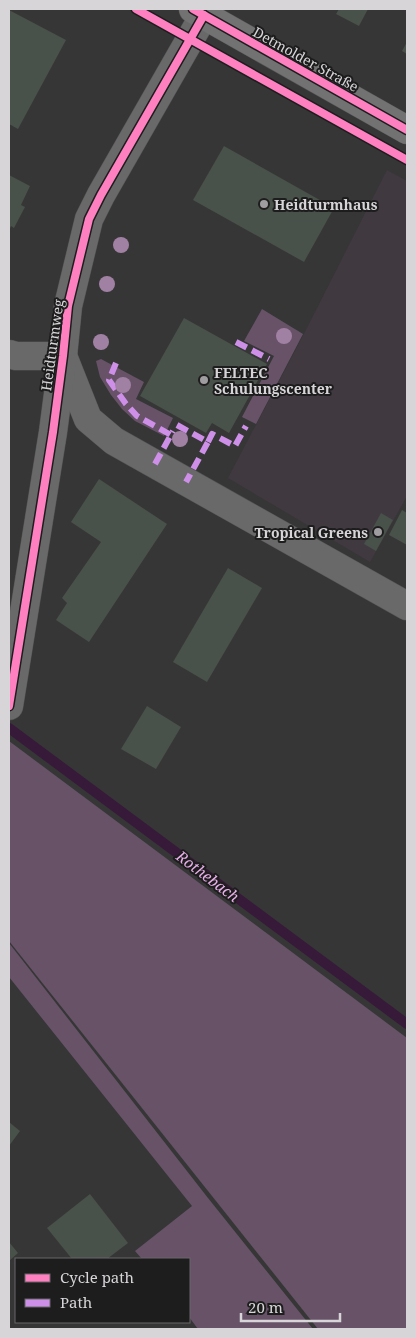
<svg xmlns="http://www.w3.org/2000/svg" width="416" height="1338" font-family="'Noto Serif',serif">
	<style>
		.built { fill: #403940 }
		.green { fill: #675268 }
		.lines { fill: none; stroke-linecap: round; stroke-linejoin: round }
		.stream { stroke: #371939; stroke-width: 10 }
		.building { fill: #48514a }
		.minor-casing { stroke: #535353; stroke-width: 29 }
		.major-casing { stroke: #535353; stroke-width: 29 }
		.minor { stroke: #6a696a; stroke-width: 28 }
		.major { stroke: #737273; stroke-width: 28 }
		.quiet { stroke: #ce8fe9; stroke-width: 6; stroke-dasharray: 12 6; stroke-linecap: butt }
		.cycleway-casing { stroke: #1e1d1e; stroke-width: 11 }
		.cycleway { stroke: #ff80c0; stroke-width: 8 }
		.tree { fill: #a181a3 }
		.poi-dot { fill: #9f9d9f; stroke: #1e1d1e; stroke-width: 2 }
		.labels { text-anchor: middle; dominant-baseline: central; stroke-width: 4; stroke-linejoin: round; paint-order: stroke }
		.street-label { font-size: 14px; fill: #d7d5d7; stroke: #1e1d1e }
		.poi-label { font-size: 14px; font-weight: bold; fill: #d7d5d7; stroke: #1e1d1e; text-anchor: start }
		.water-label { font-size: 15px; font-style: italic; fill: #e9aeeb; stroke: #1e1d1e }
	</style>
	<rect width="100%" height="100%" fill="#363636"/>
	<polygon class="built" points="387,170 407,181 407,496 370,562 228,478 306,330"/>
	<g class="green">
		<polygon points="262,309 303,334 256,424 242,417 274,356 244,341"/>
		<polygon points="101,359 144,382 136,399 173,418 164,436 135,421 122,409 111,395 100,377 96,361"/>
		<polygon points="9,741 407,1038 407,1329 318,1329 9,941"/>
		<polygon points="9,943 208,1198 313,1329 198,1329 189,1317 189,1259 142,1259 135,1251 192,1206 9,977"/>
	</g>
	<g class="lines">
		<polyline class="stream" points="9,728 407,1024"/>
	</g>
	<g class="building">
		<polygon points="339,9 368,9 359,26 336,14"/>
		<polygon points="9,10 66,40 18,129 9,124"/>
		<polygon points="407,42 407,54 402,51"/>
		<polygon points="224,146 334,208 304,262 193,200"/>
		<polygon points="9,175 30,186 21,205 25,207 14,228 11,226 9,231"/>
		<polygon points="184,318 267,364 229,433 212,423 206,433 140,396"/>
		<polygon points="99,479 167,524 89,642 56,620 67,603 62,598 101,542 71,522"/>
		<polygon points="402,510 407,513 407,545 389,535"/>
		<polygon points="381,513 393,520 376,551 364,544"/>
		<polygon points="228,568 262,588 207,682 173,662"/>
		<polygon points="147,706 181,727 156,769 121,749"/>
		<polygon points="9,1122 20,1131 9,1146"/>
		<polygon points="90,1194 128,1243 107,1259 72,1259 47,1228"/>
		<polygon points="9,1242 18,1253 9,1261"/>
	</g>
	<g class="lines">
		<g class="minor-casing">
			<g id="minor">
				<polyline points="9,354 16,356 63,356 88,419 114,441 407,606"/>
				<polyline points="9,706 53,432 63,356 68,306 89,219 101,195 204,15"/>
			</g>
		</g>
		<g class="major-casing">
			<polyline id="major" points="193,9 407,130"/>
		</g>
		<use href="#minor" class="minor"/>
		<use href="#major" class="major"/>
		<g class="quiet">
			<polyline points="236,342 269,359"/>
			<polyline points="116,363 109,380 126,404 137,416 171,435"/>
			<polyline points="177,425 208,442 186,482"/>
			<polyline points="208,442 212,434 235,446 246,426"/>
			<polyline points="155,464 173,431"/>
		</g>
		<g class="cycleway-casing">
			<g id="cycleway">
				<polyline points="136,9 407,160"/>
				<polyline points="193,9 407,130"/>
				<polyline points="9,706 53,432 63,356 68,306 89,219 101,195 204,15"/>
			</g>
		</g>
		<use href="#cycleway" class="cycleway"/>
	</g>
	<g class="tree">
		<circle cx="121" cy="245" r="8"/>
		<circle cx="107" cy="284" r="8"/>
		<circle cx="284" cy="336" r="8"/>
		<circle cx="101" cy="342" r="8"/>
		<circle cx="123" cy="385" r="8"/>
		<circle cx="180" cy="439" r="8"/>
	</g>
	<g class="poi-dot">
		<circle cx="264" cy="204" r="5"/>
		<circle cx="204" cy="380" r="5"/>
		<circle cx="378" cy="532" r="5"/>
	</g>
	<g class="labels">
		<g class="street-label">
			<text transform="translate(306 59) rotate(29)">Detmolder Straße</text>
			<text transform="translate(52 345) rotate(-82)">Heidturmweg</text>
		</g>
		<g class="poi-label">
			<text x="274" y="204">Heidturmhaus</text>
			<text x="214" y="372">FELTEC<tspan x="214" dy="16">Schulungscenter</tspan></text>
			<text x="368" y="532" text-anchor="end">Tropical Greens</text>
		</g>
		<g class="water-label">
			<text transform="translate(208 876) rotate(37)">Rothebach</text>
		</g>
	</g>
	<rect width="416" height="1338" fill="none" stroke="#d7d5d7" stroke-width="20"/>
	<rect x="15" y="1258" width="175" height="65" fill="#1e1d1e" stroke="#686768"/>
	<rect x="25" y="1274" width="25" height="8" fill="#ff80c0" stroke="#686768"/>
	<text x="60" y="1283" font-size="15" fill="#d7d5d7">Cycle path</text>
	<rect x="25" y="1299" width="25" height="8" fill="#ce8fe9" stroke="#686768"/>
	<text x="60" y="1308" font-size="15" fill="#d7d5d7">Path</text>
	<path d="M241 1313v8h99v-8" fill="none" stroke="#d7d5d7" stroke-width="2.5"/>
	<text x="248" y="1313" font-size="15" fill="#d7d5d7" stroke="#1e1d1e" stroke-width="4" paint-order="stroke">20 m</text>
</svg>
